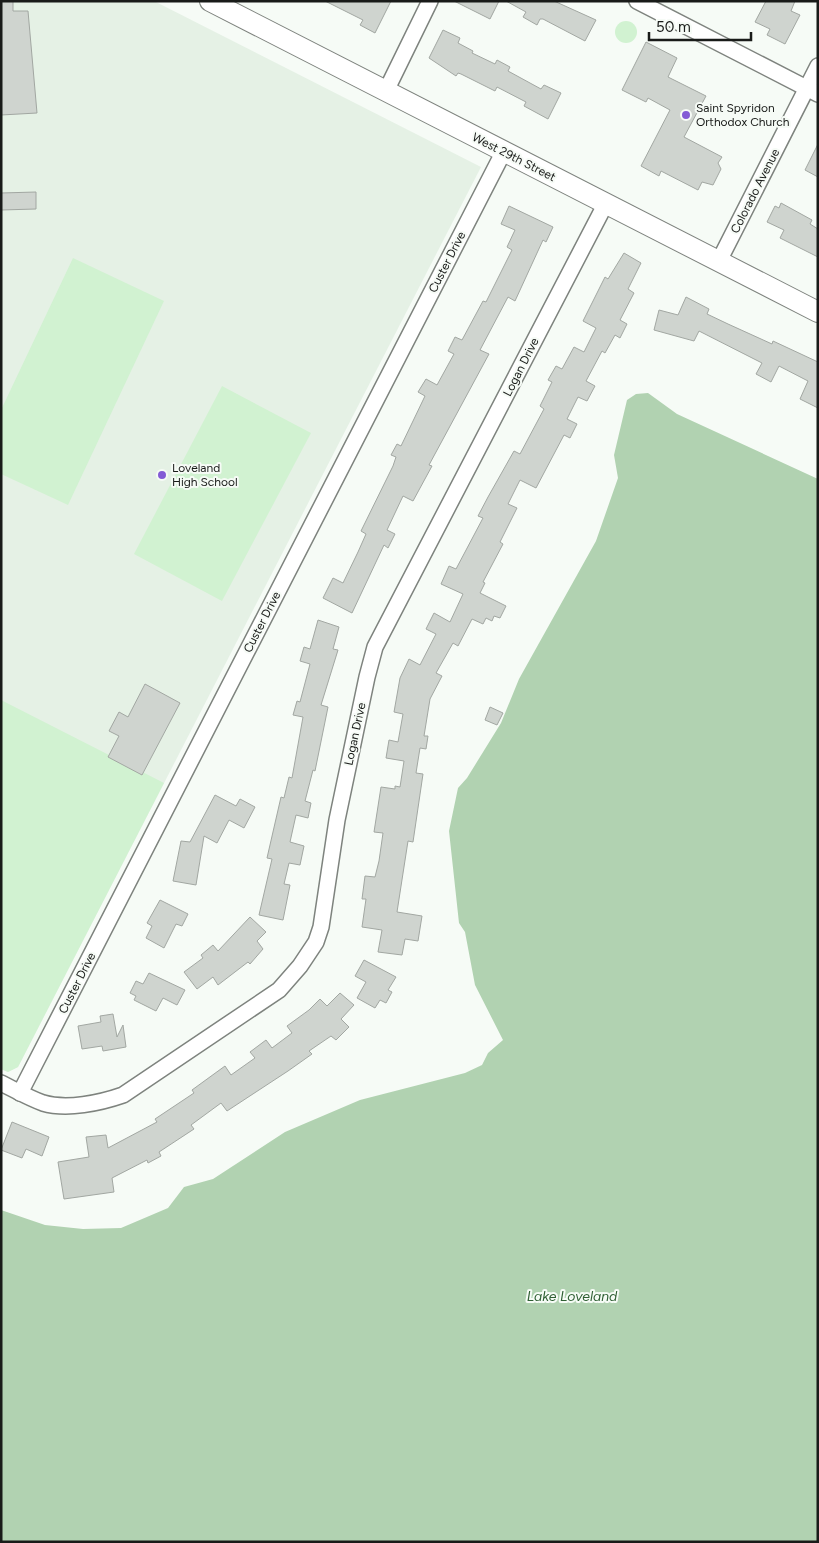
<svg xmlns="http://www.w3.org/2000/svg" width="819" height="1543" font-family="Figtree,sans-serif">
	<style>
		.built { fill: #e5f1e5 }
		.green { fill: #d1f2d1 }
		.water { fill: #b1d2b1 }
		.building { fill: #cfd4cf; stroke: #a2a7a2 }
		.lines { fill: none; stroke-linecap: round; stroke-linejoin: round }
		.minor-casing { stroke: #7e837e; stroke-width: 18 }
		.major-casing { stroke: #7e837e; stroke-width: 22 }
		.minor { stroke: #fff; stroke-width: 15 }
		.major { stroke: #fff; stroke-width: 20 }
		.poi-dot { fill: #835bd5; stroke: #f6fbf6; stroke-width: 2 }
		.labels { text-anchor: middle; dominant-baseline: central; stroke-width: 4; stroke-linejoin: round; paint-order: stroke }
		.poi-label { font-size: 12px; fill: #191b19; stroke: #f6fbf6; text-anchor: start }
		.street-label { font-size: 12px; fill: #191b19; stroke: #f6fbf6 }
		.water-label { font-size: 14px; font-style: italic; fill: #2f5f33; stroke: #f6fbf6 }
	</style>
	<rect width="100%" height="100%" fill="#f6fbf6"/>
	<polygon class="built" points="1,1 154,1 481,167 18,1067 8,1072 1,1069"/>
	<g class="green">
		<circle cx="626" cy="32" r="11"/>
		<polygon points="73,258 164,301 68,505 1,474 1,410"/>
		<polygon points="222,386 311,433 222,601 134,554"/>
		<polygon points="1,700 164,783 18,1067 8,1072 1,1069"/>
	</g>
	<polygon class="water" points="648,393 677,414 818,479 818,1542 1,1542 1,1210 45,1225 83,1229 121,1228 168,1208 184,1187 213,1179 285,1132 360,1100 465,1073 482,1065 488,1053 503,1040 475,985 465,932 459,923 449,831 458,788 467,778 501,723 519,679 596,541 618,478 614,455 627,400 636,394"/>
	<g class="building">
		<polygon points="1,1 13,1 13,11 28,11 37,113 1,115"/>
		<polygon points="325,1 391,1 375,33 360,25 363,20"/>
		<polygon points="454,1 499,1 490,19"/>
		<polygon points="506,1 554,1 596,20 585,41 543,19 540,19 537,25 523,17 526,12"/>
		<polygon points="766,1 795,1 791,11 800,15 785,44 767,35 770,29 755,22"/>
		<polygon points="443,30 460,38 458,43 473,51 472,53 495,64 497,60 510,67 508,71 541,89 544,85 561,93 548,119 524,106 526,102 497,87 495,91 461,74 458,73 456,76 429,58"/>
		<polygon points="646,42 677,58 668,77 706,96 684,137 722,157 718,163 721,169 713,185 702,182 698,190 661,171 659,176 641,166 670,110 648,98 646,102 622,90"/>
		<polygon points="818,144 818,177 805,170"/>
		<polygon points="36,192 36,209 1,210 1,193"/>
		<polygon points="781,203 812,220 810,224 818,229 818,257 780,238 784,230 767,222 775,206 779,208"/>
		<polygon points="509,206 553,227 546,242 543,240 515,301 508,297 480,350 489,354 429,465 432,466 413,501 403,496 387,530 395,534 388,548 384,545 352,613 323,598 333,578 343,583 358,552 366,534 361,531 393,466 396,457 391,455 397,444 401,446 425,396 418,392 426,379 437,385 454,354 448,351 455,337 462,340 483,301 486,302 512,250 507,247 515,230 501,224"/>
		<polygon points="624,253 641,263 628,289 634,293 620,320 627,324 620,338 615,335 605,353 602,351 586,381 595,386 587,401 578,397 567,419 577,424 570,438 564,435 536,488 520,480 508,504 517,508 500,542 503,544 483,582 485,583 480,593 506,606 500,618 494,616 492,621 486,618 483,624 472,619 458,646 453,643 436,673 442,676 430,699 424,736 428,736 426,749 420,748 416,773 423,774 413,842 408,841 397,912 422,916 418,941 405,939 402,955 378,952 382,930 362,927 366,899 362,899 365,876 375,877 379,861 383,833 374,832 381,787 395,789 395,786 400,787 404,761 386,758 389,740 398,742 403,714 394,712 400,678 409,659 420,665 436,634 426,629 434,613 450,622 463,594 441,584 449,566 456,569 483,518 478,516 488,497 514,451 520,454 544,409 540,406 552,382 548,380 556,366 562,369 574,347 584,352 596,328 583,321 605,277 608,279"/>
		<polygon points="686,297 709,309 707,314 728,324 772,344 773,341 818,362 818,408 800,399 808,381 779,366 771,382 756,374 762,363 699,331 694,341 654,330 659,310 678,315"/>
		<polygon points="318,620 339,627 333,649 338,650 321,705 328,707 315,771 313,770 305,801 311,803 308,818 296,815 290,842 304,846 300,865 289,863 284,884 290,885 283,920 259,915 272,859 267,858 281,797 284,798 289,777 292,778 303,717 293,715 297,701 300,702 310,664 300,661 304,647 310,649"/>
		<polygon points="145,684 180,703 142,775 108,757 119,736 109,731 119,712 128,717"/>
		<polygon points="490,707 503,713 497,725 485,720"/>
		<polygon points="215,795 236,806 240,799 255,807 244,828 229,820 217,843 204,836 196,885 173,881 181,841 190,842"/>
		<polygon points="160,900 188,914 182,926 176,924 164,948 146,938 152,926 147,923"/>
		<polygon points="250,917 266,932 257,941 263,949 250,964 248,962 218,985 213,977 197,989 184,972 203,958 201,955 213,945 218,951"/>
		<polygon points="364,960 396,977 388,990 392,992 386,1003 380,1000 375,1008 357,998 366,982 355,976"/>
		<polygon points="149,973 185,990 177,1005 163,998 156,1011 134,1000 136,996 130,993 136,981 143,984"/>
		<polygon points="340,993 354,1005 341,1019 349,1027 336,1040 331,1036 309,1051 312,1054 288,1071 227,1111 221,1103 191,1125 194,1129 159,1152 161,1156 148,1163 147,1160 112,1178 114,1192 64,1199 58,1162 89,1157 86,1137 106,1135 108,1148 157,1122 155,1119 194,1093 192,1090 225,1066 231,1075 255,1058 250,1052 266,1040 272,1048 292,1033 287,1026 309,1010 320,999 327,1006"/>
		<polygon points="113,1014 117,1037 123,1025 126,1047 103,1051 102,1046 82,1049 78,1026 101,1022 100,1016"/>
		<polygon points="12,1122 49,1137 42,1156 26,1149 22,1158 1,1150"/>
	</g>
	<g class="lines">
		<g class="minor-casing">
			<g id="minor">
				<polyline points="637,1 818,94"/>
				<polyline points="386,91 430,1"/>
				<polyline points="719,261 818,66"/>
				<path d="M1 1083C15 1090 29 1098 43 1103 67 1110 100 1103 123 1095L279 990 300 966 316 942 321 927 337 820 367 677 375 647 606 203"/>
				<polyline points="20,1093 504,151"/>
			</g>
		</g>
		<g class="major-casing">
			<polyline id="major" points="210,1 818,312"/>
		</g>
		<use href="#minor" class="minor"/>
		<use href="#major" class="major"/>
	</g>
	<g class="poi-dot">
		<circle cx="686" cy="115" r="5"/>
		<circle cx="162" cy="475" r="5"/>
	</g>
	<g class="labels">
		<g class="poi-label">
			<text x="696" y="108">Saint Spyridon<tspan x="696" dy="14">Orthodox Church</tspan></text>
			<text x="172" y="468">Loveland<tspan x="172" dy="14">High School</tspan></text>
		</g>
		<g class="street-label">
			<text transform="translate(514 157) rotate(27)">West 29th Street</text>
			<text transform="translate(755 191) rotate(-63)">Colorado Avenue</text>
			<text transform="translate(447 262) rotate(-63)">Custer Drive</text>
			<text transform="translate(521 367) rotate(-63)">Logan Drive</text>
			<text transform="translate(262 622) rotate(-63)">Custer Drive</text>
			<text transform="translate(355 734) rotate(-78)">Logan Drive</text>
			<text transform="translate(77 983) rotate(-63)">Custer Drive</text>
		</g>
		<g class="water-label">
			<text x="572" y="1296">Lake Loveland</text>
		</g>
	</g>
	<rect width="819" height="1543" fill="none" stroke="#191b19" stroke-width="5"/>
	<path d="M649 32v8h102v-8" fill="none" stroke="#191b19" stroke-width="2.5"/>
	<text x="656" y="32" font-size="15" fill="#191b19" stroke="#f6fbf6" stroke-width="4" paint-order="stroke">50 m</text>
</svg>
